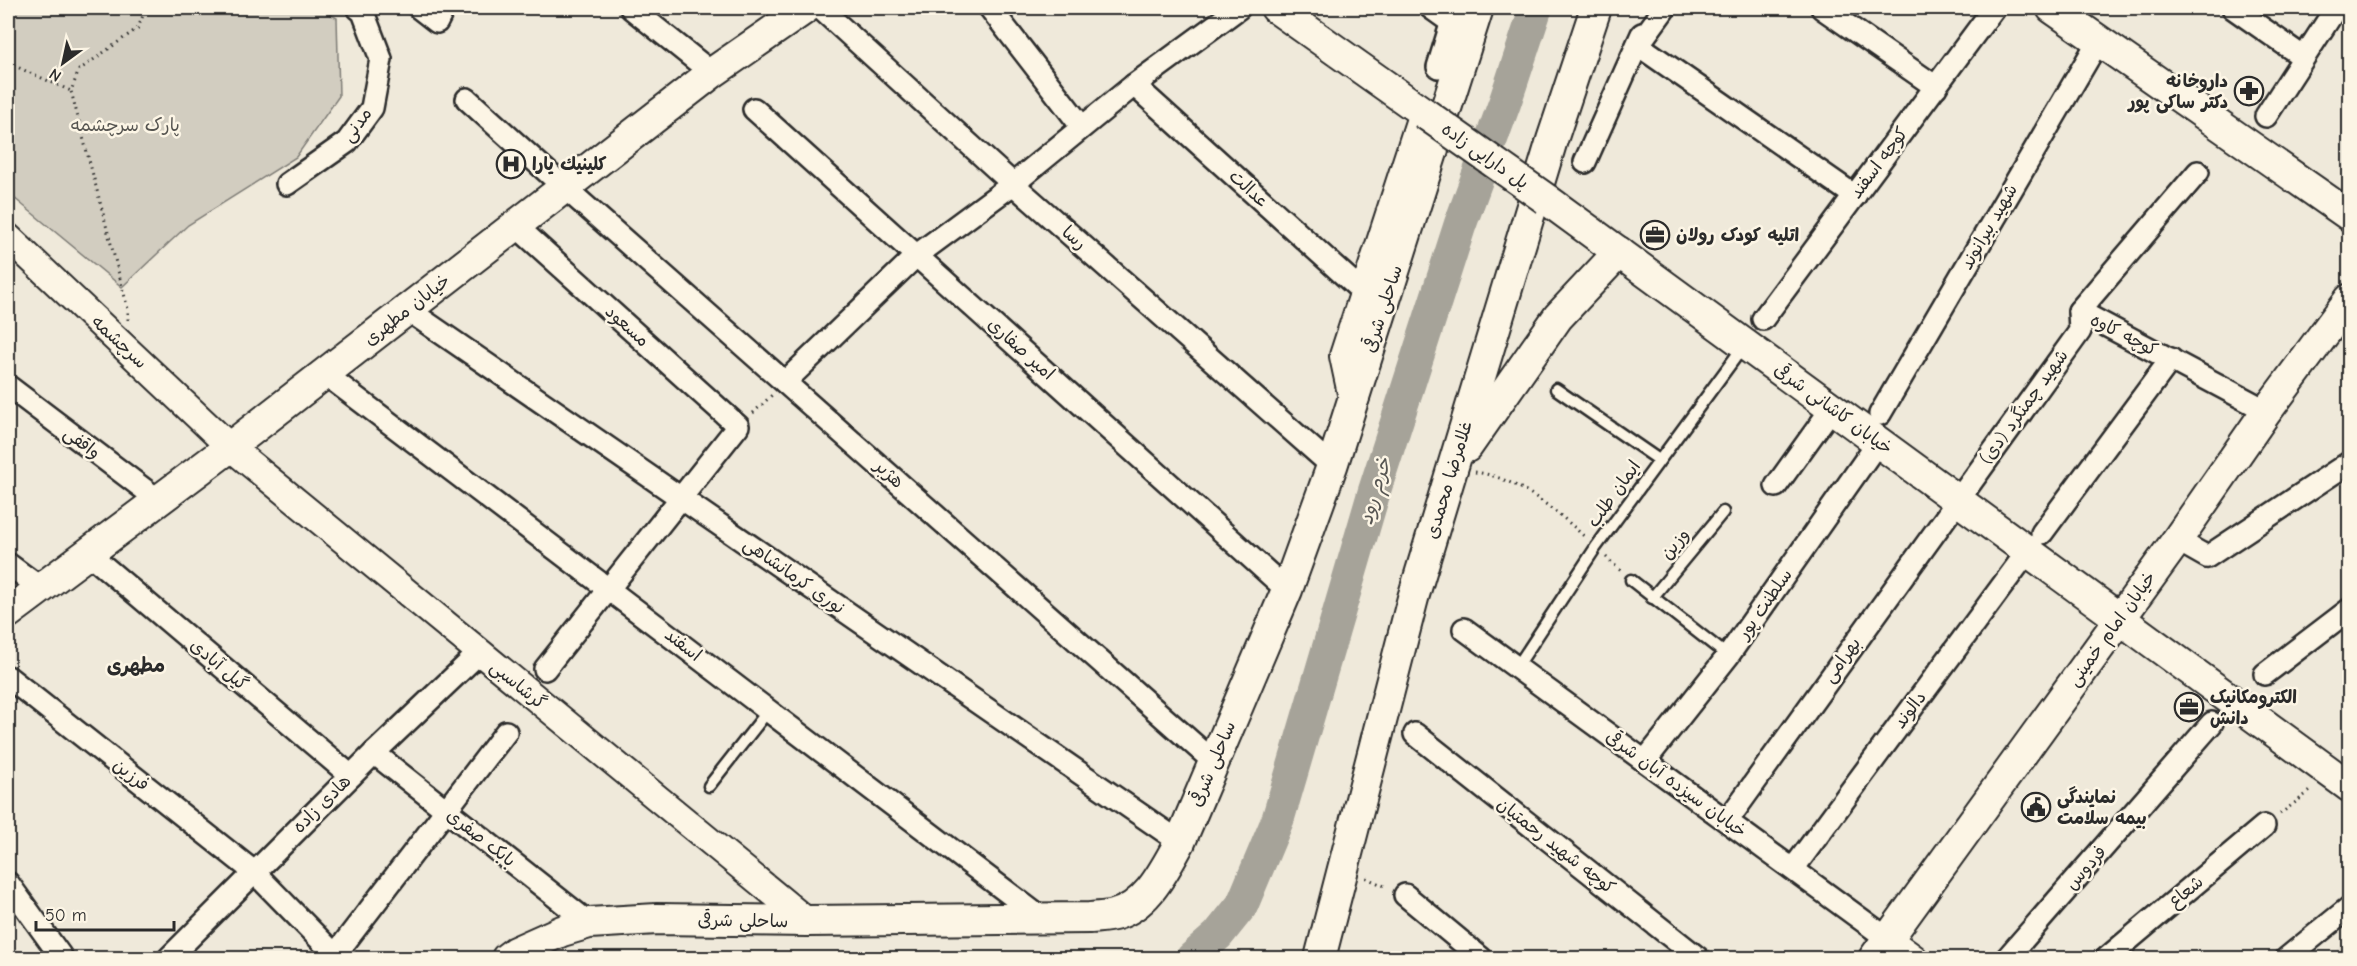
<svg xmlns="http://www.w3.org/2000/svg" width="2357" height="966" font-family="'Comic Neue','Playpen Sans Arabic',sans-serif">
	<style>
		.built { fill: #e0dacc }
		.green { fill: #d2cdc0; stroke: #7e7c76; stroke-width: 1.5 }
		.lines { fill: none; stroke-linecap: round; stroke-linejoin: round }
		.river { stroke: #a6a399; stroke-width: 33 }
		.service-casing { stroke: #2b2b2b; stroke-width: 15 }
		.minor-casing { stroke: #2b2b2b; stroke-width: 26 }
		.tertiary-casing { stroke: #2b2b2b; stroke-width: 30 }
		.secondary-casing { stroke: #2b2b2b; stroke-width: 34 }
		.path { stroke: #2b2b2b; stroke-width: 3; stroke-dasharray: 1.5 4.5; stroke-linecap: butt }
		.service { stroke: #fcf5e5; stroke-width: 10 }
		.minor { stroke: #fcf5e5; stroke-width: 21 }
		.tertiary { stroke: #fcf5e5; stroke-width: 26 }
		.secondary { stroke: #fcf5e5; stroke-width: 30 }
		.secondary-bridge-casing { stroke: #2b2b2b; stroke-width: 34; stroke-linecap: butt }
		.secondary-bridge { stroke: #fcf5e5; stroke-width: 30 }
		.labels { text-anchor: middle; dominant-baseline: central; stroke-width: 5; stroke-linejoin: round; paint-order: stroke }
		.poi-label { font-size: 18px; font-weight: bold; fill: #2b2b2b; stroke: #fcf5e5; text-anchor: start }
		.park-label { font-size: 18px; fill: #555450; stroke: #fcf5e5 }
		.street-label { font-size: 18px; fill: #2b2b2b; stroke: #fcf5e5 }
		.water-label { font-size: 20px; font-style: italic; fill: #565552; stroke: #fcf5e5 }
		.neighbourhood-label { font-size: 20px; font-weight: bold; fill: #2b2b2b; stroke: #fcf5e5 }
	</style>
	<rect width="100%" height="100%" fill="#efe9da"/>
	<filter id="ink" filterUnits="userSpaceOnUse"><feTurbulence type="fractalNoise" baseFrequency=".0167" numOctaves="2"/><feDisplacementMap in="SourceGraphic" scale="12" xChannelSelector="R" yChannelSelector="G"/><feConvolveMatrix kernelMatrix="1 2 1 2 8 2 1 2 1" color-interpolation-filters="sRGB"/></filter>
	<g filter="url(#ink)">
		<polygon class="built" points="2349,941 2349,958 2327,958 2342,946"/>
		<polygon class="green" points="8,8 319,8 337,18 339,96 296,157 188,225 122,287 8,193"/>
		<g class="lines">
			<polyline class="river" points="1192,958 1218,935 1242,905 1278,819 1375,489 1460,225 1505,102 1536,8"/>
			<g class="service-casing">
				<g id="service">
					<polyline points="1556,389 1659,460"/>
					<polyline points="1631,580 1728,656"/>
					<polyline points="1652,598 1723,512"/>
					<polyline points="1517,667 1596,547 1743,347"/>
					<polyline points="709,786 768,711"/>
				</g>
			</g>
			<g class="minor-casing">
				<g id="minor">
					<polyline points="419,8 437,22 444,8"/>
					<polyline points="631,8 712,73"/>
					<polyline points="820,8 1013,184 1332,466"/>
					<polyline points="990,8 1082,127"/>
					<polyline points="1431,8 1452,23"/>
					<polyline points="1665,8 1638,45 1855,196"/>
					<polyline points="1822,8 1936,87"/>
					<polyline points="2233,8 2303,57"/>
					<polyline points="1438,67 1456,8"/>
					<polyline points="1134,85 1364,293"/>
					<polyline points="467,99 564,187 1214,762"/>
					<polyline points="754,109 1287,590"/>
					<polyline points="2266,116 2336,8"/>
					<polyline points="1585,162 1642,34"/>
					<polyline points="2198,172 2079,311 2267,411"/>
					<polyline points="287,184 347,142 372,108 381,59 363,12 358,8"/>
					<polyline points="515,225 738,426 545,669"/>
					<polyline points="408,310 1180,842"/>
					<polyline points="1763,319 1994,8"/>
					<polyline points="325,374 1040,917"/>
					<polyline points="785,382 917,255 1013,184 1134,85 1239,8"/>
					<polyline points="8,386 157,499"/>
					<polyline points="1880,414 2099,40"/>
					<polyline points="1776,486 1832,408"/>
					<polyline points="2042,533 2171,359"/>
					<polyline points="2177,540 2207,557 2350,462"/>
					<polyline points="88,553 351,776"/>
					<polyline points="8,564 42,589"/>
					<polyline points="1464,629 1888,939"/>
					<polyline points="2265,674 2350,609"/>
					<polyline points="8,677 254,872 338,958"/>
					<polyline points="1415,734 1698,958"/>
					<polyline points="374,753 589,923"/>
					<polyline points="1645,761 1728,656 1878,442"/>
					<polyline points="1727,821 2080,331 2079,311"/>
					<polyline points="1793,869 2028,551"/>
					<polyline points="8,883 62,958"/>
					<polyline points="1405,895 1481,958"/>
					<polyline points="335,955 506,732"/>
					<polyline points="169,958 374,753 479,653"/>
					<polyline points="2007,958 2212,723"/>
					<polyline points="2107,958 2264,826"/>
					<polyline points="2287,958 2350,907"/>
				</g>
			</g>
			<g class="tertiary-casing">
				<g id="tertiary">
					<polyline points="8,237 230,447 807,921"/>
					<polyline points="1888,939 1914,958"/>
				</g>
			</g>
			<g class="secondary-casing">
				<g id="secondary">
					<polyline points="1276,8 1424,113 1345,356 1354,398"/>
					<polyline points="2052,8 2350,216"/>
					<polyline points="1546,199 2350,787"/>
					<polyline points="1467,447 1558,317 1619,252"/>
					<polyline points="8,613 230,447 712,73 806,8"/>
					<path d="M507 958 515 952 562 931 589 923 657 919 807 921 1090 918C1098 917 1107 917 1114 915 1148 906 1164 870 1180 842L1287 590 1332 466 1478 8"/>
					<polyline points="1320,958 1413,598 1552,140 1596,8"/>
					<polyline points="1874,958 2177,540 2266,412 2350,299"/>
				</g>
			</g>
			<g class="path">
				<polyline points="8,63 71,91"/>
				<polyline points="128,320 128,309 71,91 79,70 138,28 146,8"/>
				<polyline points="753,413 772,395"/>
				<path d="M1475 472C1516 477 1556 510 1586 538"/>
				<polyline points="1606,557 1621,571"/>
				<polyline points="2280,814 2313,789"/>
				<polyline points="1366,878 1387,887"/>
			</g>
			<use href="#service" class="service"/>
			<use href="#minor" class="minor"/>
			<use href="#tertiary" class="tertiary"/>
			<use href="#secondary" class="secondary"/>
			<g class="secondary-bridge-casing">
				<polyline id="secondary-bridge" points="1424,113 1546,199"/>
			</g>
			<use href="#secondary-bridge" class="secondary-bridge"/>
		</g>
	</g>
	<defs>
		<g id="pharmacy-ring" transform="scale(1.5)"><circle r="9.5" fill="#fcf5e5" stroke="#2b2b2b" stroke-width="1.5"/><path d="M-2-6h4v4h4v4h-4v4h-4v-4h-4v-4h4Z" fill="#2b2b2b"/></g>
		<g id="hospital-ring" transform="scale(1.5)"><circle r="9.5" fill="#fcf5e5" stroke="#2b2b2b" stroke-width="1.5"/><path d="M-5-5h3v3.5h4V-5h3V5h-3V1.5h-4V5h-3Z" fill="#2b2b2b"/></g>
		<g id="office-ring" transform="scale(1.5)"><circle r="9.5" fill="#fcf5e5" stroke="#2b2b2b" stroke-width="1.5"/><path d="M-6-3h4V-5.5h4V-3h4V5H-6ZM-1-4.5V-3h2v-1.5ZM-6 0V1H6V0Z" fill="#2b2b2b"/></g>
		<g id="civic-ring" transform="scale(1.5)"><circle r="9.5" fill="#fcf5e5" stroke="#2b2b2b" stroke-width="1.5"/><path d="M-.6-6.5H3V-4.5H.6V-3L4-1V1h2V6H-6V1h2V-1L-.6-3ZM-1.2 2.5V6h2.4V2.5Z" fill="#2b2b2b"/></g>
	</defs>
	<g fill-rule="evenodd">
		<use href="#pharmacy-ring" x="2249" y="91"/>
		<use href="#hospital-ring" x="511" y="164"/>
		<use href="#office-ring" x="1655" y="235"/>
		<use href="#office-ring" x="2189" y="707"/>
		<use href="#civic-ring" x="2036" y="807"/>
	</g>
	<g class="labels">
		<g class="poi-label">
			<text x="2228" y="81" text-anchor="end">داروخانه<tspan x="2228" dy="21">دکتر ساکی پور</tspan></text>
			<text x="532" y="164">كلينيك يارا</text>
			<text x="1676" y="235">اتلیه کودک رولان</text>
			<text x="2210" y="697">الکترومکانیک<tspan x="2210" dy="21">دانش</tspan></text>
			<text x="2057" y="797">نمایندگی<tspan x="2057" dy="21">بیمه سلامت</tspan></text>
		</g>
		<g class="park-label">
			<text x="125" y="125">پارک سرچشمه</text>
		</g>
		<g class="street-label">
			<text transform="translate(357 125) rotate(-54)">مدنی</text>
			<text transform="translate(1485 156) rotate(35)">پل دارایی زاده</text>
			<text transform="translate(1879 163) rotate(-53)">کوچه اسفند</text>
			<text transform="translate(1249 189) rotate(42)">عدالت</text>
			<text transform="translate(1989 227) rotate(-60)">شهید بیرانوند</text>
			<text transform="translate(1074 238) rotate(41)">رسا</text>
			<text transform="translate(1383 309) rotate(-72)">ساحلی شرقی</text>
			<text transform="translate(407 310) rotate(-38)">خیابان مطهری</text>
			<text transform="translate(627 326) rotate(42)">مسعود</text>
			<text transform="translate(2124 335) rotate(27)">کوچه کاوه</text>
			<text transform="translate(119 342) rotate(43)">سرچشمه</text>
			<text transform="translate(1021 349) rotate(42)">امیر صفاری</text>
			<text transform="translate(2024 407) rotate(-54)">شهید چمنگرد (دی)</text>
			<text transform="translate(1833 409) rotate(36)">خیابان کاشانی شرقی</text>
			<text transform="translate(82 443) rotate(37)">واقفی</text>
			<text transform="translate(889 474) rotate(42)">هژبر</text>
			<text transform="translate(1449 480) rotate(-73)">غلامرضا محمدی</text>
			<text transform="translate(1614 494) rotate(-54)">ایمان طلب</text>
			<text transform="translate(1675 544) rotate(-50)">وزین</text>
			<text transform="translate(794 576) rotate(35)">نوری کرمانشاهی</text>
			<text transform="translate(1765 604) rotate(-55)">سلطنت پور</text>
			<text transform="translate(2112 629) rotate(-54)">خیابان امام خمینی</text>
			<text transform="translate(683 645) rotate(38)">اسفند</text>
			<text transform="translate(1842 660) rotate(-54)">بهرامی</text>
			<text transform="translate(219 665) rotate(40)">گیل آبادی</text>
			<text transform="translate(518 685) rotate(39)">گرشاسبی</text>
			<text transform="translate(1910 710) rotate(-53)">دالوند</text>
			<text transform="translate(1213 764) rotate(-67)">ساحلی شرقی</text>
			<text transform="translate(131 775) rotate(38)">فرزین</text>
			<text transform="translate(1676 784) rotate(36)">خیابان سیزده آبان شرقی</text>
			<text transform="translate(322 804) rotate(-45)">هادی زاده</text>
			<text transform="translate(481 838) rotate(38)">بابک صفری</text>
			<text transform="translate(1556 846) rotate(38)">کوچه شهید رحمتیان</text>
			<text transform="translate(2086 868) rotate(-49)">فردوس</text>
			<text transform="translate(2186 892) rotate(-40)">شعاع</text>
			<text transform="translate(743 921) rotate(1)">ساحلی شرقی</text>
		</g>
		<g class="water-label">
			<text transform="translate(1375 491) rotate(-73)">خرم رود</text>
		</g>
		<g class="neighbourhood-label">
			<text x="136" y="665">مطهری</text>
		</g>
	</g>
	<rect width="2357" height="966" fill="none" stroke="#fcf5e5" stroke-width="30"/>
	<rect x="15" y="15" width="2327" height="936" fill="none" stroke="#2b2b2b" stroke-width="2" filter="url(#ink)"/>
	<g transform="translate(63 63) rotate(213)" stroke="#fcf5e5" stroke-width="4.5" paint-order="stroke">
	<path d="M0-4.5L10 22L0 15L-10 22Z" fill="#2b2b2b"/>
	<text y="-9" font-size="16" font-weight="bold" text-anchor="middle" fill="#2b2b2b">N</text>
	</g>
	<path d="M36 921v9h138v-9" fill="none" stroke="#2b2b2b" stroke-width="3"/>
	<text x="45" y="921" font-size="18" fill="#2b2b2b" stroke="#fcf5e5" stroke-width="4.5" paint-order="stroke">50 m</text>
</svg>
